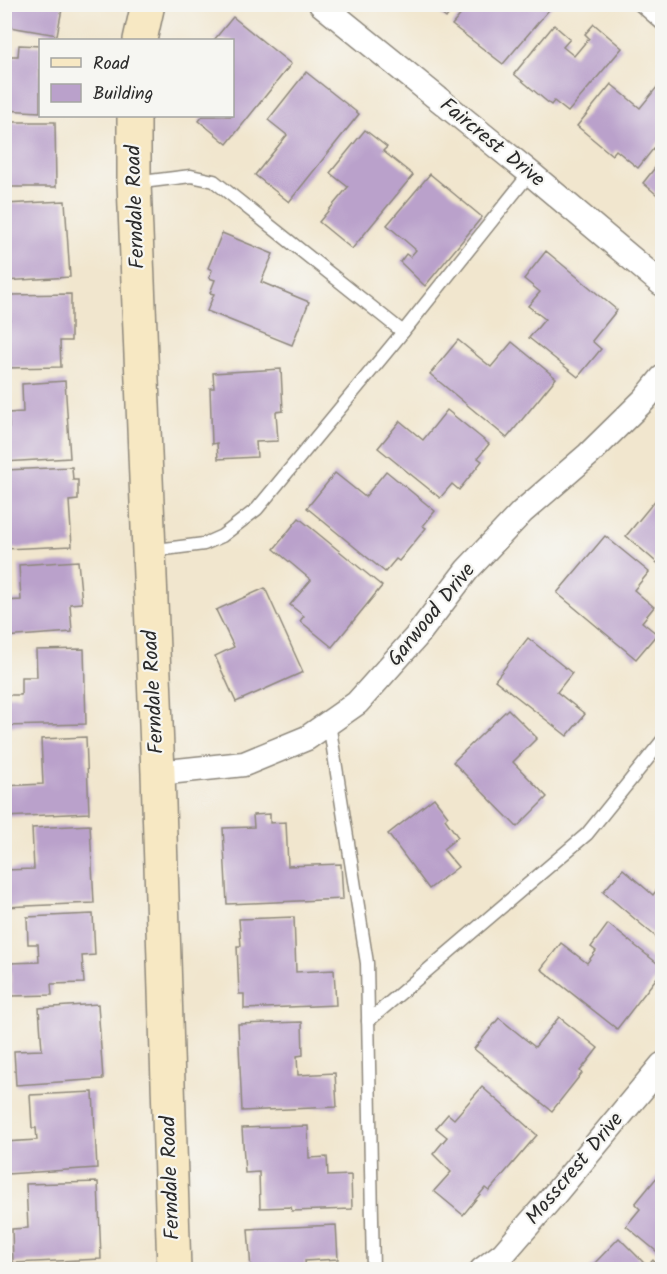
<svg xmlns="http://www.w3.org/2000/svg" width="667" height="1274" font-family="Kalam,sans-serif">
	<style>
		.building { fill: #baa1cb }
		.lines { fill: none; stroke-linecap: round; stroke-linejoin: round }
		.lane-casing { stroke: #8e887c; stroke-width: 15 }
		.street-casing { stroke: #8e887c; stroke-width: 27 }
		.secondary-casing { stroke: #8e887c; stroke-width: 36 }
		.lane { stroke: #fff; stroke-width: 12 }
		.street { stroke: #fff; stroke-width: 24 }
		.secondary { stroke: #f7e8c3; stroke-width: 33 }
		.labels { text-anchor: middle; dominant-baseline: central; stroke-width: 4.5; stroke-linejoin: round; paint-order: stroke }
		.street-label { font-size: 21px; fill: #2b2b2b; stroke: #f6f6f2 }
	</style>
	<rect width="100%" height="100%" fill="#f6f6f2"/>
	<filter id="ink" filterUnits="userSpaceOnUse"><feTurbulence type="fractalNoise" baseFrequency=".0167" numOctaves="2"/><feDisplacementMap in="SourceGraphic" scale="12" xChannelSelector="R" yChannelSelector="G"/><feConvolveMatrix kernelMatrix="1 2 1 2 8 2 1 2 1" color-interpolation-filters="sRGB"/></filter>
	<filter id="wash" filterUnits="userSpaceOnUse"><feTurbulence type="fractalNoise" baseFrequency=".008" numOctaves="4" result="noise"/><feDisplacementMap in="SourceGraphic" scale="24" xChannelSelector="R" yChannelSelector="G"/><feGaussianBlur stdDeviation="1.35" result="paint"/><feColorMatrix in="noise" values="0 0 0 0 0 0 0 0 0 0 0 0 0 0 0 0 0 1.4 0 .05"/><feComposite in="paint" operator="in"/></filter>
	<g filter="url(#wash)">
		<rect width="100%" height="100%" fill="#f1e6ce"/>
		<g id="blocks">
			<g class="building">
				<polygon points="4,4 63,4 57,35 4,26"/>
				<polygon points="429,4 456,4 446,18"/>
				<polygon points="469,5 553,5 503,64 452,25"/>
				<polygon points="233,17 291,64 227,144 199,121 203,116 232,116 232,40 214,40"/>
				<polygon points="594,24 622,48 568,112 554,101 551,105 514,74 554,25 570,39 563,47 574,56 589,38 585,34"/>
				<polygon points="19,45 40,46 40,112 4,110 4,56 18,56"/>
				<polygon points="306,72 359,114 289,202 255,175 287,135 268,120"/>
				<polygon points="662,81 662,138 638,168 616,150 612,155 577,126 611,84 640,108"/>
				<polygon points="4,122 55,122 56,187 4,187"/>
				<polygon points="365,130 387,147 383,151 413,175 352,249 319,222 348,187 330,173"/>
				<polygon points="662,159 662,199 643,183"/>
				<polygon points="430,174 482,217 425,286 400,262 406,254 410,257 416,250 387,225"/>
				<polygon points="65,201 70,277 4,281 4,204"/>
				<polygon points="222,233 273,254 261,282 309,302 292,345 207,311 214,294 210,293 215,280 209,278 212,270 208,268"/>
				<polygon points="546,251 617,310 592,341 601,349 578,377 529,338 545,319 528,306 540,292 524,279"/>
				<polygon points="71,294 71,341 60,341 61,367 4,368 4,319 10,319 10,295"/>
				<polygon points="458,340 491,367 512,342 556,378 507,438 430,374"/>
				<polygon points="281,369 283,411 276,412 278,441 256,442 257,457 218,459 217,443 212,444 210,388 214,388 213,373"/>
				<polygon points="65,381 70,458 4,462 4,427 9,427 8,413 23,412 22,384"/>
				<polygon points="447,410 489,444 478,458 482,461 459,490 452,484 440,498 378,448 400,421 423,440"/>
				<polygon points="72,467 73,480 78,480 78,500 69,501 72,546 4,549 4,513 8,513 5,470"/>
				<polygon points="386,471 435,511 423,526 426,528 399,561 396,559 385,572 307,508 335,473 365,497"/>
				<polygon points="662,492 662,567 626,536"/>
				<polygon points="299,518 382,586 332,647 300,621 304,616 290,605 311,580 274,549"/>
				<polygon points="605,536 649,572 634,590 654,607 642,622 657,634 636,659 557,593"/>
				<polygon points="78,561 82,603 70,604 72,632 4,637 4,601 21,600 19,565"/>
				<polygon points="265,588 303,672 236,702 215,656 234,647 216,610"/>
				<polygon points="528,638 572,673 557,692 585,714 567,736 495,680"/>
				<polygon points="84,649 86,724 4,726 4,695 21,695 21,677 37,677 36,650"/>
				<polygon points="508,709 537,738 513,762 547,797 517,827 453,762"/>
				<polygon points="86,737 89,813 4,817 4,786 43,784 41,739"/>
				<polygon points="434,798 448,816 445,819 458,837 443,849 458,867 429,889 388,834"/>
				<polygon points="270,814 270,823 286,822 288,866 341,864 343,899 227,904 223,828 254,827 253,815"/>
				<polygon points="90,825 94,903 4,907 4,870 34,869 32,828"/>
				<polygon points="623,869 653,895 662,883 662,942 603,892"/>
				<polygon points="93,914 95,955 82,956 84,983 51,984 52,995 12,996 10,963 39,962 38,944 28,944 27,917"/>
				<polygon points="294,917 296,972 334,970 336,1005 244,1009 244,994 239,994 237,946 241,946 239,919"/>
				<polygon points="608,924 662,967 662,971 617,1029 541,969 561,943 587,963 596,951 591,947"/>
				<polygon points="98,1004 103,1079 16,1085 14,1051 42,1050 39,1008"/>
				<polygon points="559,1017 598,1048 580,1071 582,1073 552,1111 474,1049 499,1018 535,1047"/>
				<polygon points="302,1022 303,1055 297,1056 298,1075 335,1073 337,1107 242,1111 238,1024"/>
				<polygon points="482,1087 537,1135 489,1191 485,1188 463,1215 434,1191 451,1172 433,1154 447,1137 436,1128 448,1114 454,1119"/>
				<polygon points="93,1092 97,1168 7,1174 4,1142 37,1140 36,1128 32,1128 30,1095"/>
				<polygon points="308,1126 309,1158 327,1157 328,1176 351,1175 352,1209 292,1211 291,1207 260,1208 259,1172 245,1173 242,1128"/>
				<polygon points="662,1171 662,1256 626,1226 640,1209 635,1204"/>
				<polygon points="98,1182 101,1259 13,1263 12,1229 28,1228 26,1184"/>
				<polygon points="336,1225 338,1259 305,1261 306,1270 251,1270 248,1229"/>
				<polygon points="619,1238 647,1266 653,1260 658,1266 655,1270 588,1270"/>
			</g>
		</g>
	</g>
	<g filter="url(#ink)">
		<use href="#blocks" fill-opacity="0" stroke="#8e887c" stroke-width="1.5"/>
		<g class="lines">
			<g class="lane-casing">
				<g id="lane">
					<polyline points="639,4 662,24"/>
					<polyline points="134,183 191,176 214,181 403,332"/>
					<polyline points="149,551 204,544 222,536 257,509 403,332 530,173"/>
					<polyline points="329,723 367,963 373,1270"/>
					<polyline points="368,1021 587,834 662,741"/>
				</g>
			</g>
			<g class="street-casing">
				<g id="street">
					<polyline points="321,4 530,173 662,284"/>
					<polyline points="158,773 244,764 307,738 357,703 416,637 467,570 522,512 588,455 645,399 662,378"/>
					<polyline points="482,1270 503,1254 549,1201 662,1065"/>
				</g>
			</g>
			<g class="secondary-casing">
				<g id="secondary">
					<polyline points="140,40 148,4"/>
					<polyline points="134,116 134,183 158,773 174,1270"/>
				</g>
			</g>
			<use href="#lane" class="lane"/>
			<use href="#street" class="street"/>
			<use href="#secondary" class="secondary"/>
		</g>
	</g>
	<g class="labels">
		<g class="street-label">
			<text transform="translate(492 143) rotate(39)">Faircrest Drive</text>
			<text transform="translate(136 207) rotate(-92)">Ferndale Road</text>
			<text transform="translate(432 615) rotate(-51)">Garwood Drive</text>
			<text transform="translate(154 692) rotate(-93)">Ferndale Road</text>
			<text transform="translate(575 1169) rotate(-50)">Mosscrest Drive</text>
			<text transform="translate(171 1178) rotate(-92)">Ferndale Road</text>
		</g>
	</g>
	<rect width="667" height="1274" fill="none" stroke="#f6f6f2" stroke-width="24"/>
	<rect x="39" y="39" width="195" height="78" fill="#f6f6f2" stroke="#a5a5a2" stroke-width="1.5"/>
	<rect x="51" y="58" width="30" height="9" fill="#f7e8c3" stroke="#a5a5a2" stroke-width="1.5"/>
	<text x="93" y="69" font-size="18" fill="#2b2b2b">Road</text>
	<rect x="51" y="84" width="30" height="18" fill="#baa1cb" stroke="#a5a5a2" stroke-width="1.5"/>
	<text x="93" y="99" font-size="18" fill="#2b2b2b">Building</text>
</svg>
